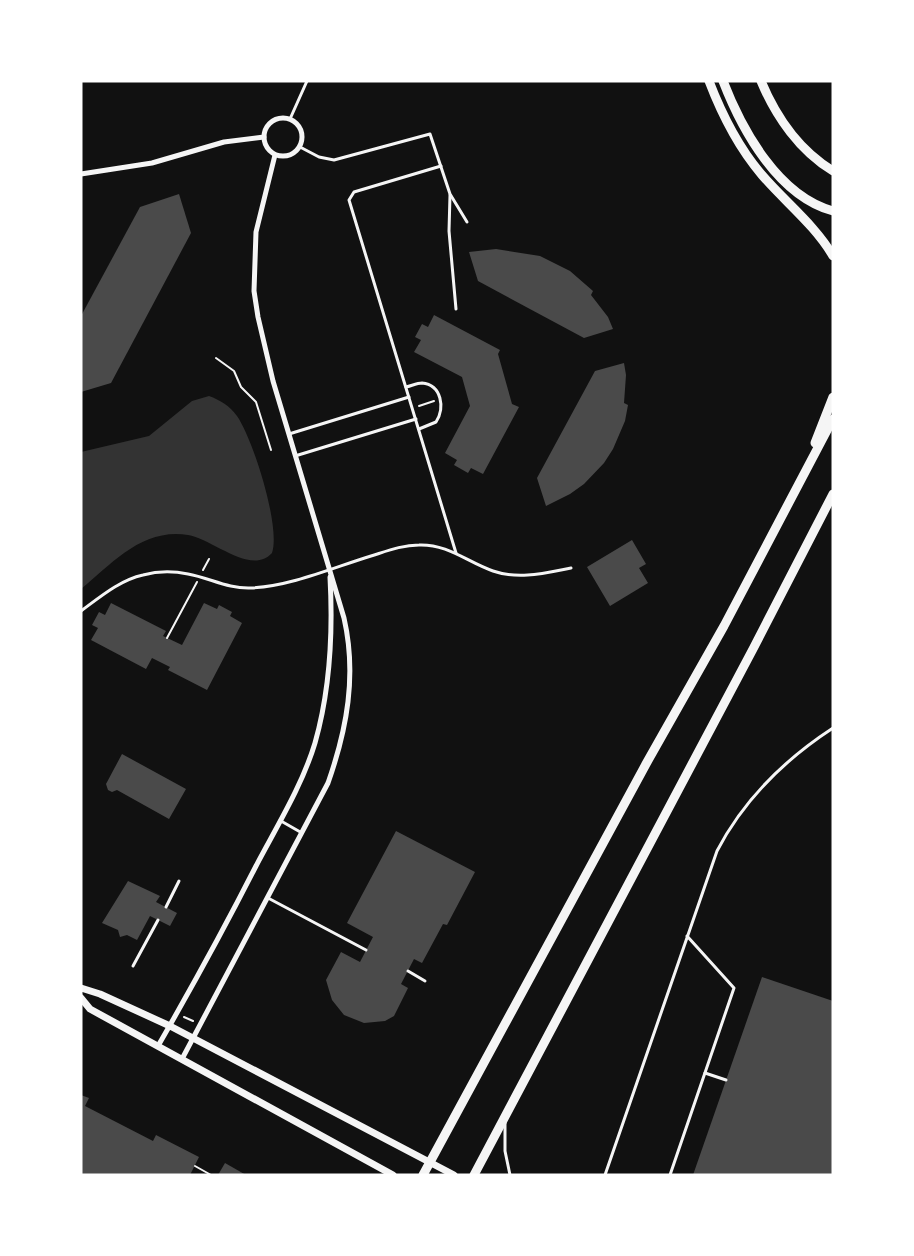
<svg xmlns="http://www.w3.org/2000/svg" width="914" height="1256" font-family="'Exo 2',sans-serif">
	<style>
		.water { fill: #333 }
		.building { fill: #4a4a4a }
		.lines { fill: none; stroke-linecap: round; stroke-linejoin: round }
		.path { stroke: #f5f5f5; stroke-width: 2 }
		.service { stroke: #f5f5f5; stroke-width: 3 }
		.minor { stroke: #f5f5f5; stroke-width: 5 }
		.tertiary { stroke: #f5f5f5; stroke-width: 7 }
		.primary { stroke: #f5f5f5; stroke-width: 9 }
	</style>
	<rect width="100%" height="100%" fill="#111"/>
	<path class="water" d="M209 396C220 400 230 406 237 416 253 439 281 527 272 553 251 576 213 539 188 535 142 528 113 563 81 589V452L149 436 192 401Z"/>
	<g class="building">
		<polygon points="179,194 191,233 111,383 81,392 81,316 140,207"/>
		<polygon points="496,249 540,256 570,271 593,291 591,295 608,317 613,329 584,338 478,281 469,252"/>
		<polygon points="434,315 500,350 498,354 512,404 519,407 483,474 471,468 468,473 454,465 457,460 445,453 470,406 462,377 414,352 421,340 415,337 422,324 428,327"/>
		<polygon points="624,363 626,375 624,403 628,405 625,421 613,449 604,463 584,484 570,494 546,506 537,478 595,371"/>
		<polygon points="632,540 646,564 639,568 648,583 610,606 587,567"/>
		<polygon points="111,603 166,631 163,636 182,645 204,603 217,609 219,605 232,612 230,616 242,623 207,690 168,670 170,667 152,658 146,669 91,640 98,628 92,625 99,612 105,615"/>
		<polygon points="122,754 186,789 169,819 117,790 112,792 108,790 106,784"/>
		<polygon points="396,831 475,872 447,925 443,924 422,963 414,959 401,984 408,988 394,1016 385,1021 364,1023 344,1015 332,1000 326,980 341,952 360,962 373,937 347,923"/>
		<polygon points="128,881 160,896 156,902 177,913 170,926 150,916 137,940 127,935 120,937 118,930 102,923"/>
		<polygon points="762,977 833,1001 833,1175 693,1175"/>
		<polygon points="81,1095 89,1098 85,1106 153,1141 156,1135 199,1157 190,1175 81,1175"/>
		<polygon points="225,1163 246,1175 218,1175"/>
	</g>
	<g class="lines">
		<g class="path">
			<polyline points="216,358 234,371 241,387 256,402 271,450"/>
			<polyline points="419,406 434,401"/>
			<polyline points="203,570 209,559"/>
			<polyline points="167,638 197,582"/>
			<polyline points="184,1017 193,1021"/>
			<polyline points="195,1166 211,1175"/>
		</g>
		<g class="service">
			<polyline points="290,119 307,81"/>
			<polyline points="300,147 319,157 334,160 430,134 450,194 467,222"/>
			<polyline points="441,166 354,192 349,200 456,553"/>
			<polyline points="450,195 449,231 456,309"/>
			<path d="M406 387C411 386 417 383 422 383 442 385 445 408 436 422L419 429"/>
			<polyline points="289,434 409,397"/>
			<polyline points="295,456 416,419"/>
			<path d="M81 611C100 597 120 580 143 575 158 571 173 571 188 574 210 578 228 589 251 588 291 586 332 568 371 556 387 551 402 545 419 545 448 544 467 562 493 571 519 580 545 573 571 568"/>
			<polyline points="281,821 302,833"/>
			<polyline points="268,898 366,950"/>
			<polyline points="166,907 179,881"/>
			<polyline points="133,966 158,920"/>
			<polyline points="408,971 425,981"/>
			<polyline points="705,1073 726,1080"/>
			<polyline points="505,1123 505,1151 510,1175"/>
			<path d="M605 1175 717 851C744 799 784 760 833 728"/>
			<polyline points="670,1175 734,988 687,936"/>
		</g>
		<g class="minor">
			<circle cx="283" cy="137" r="19"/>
			<polyline points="81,174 152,163 224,142 264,137"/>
			<path d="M158 1046C192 987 225 927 256 866 277 826 302 786 315 743 330 690 333 631 330 577"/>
			<path d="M182 1059 328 783C347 729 357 675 344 618L273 381 258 317 254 291 256 232 275 155"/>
		</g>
		<g class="tertiary">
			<polyline points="81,988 100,994 170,1026 454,1175"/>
			<polyline points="81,998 90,1009 393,1175"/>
		</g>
		<g class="primary">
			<path d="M709 81C722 115 738 147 762 175 785 202 815 225 833 256"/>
			<path d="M723 81C742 130 778 196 833 211"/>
			<path d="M761 81C776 117 800 151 833 171"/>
			<polyline points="815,443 833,397"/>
			<polyline points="423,1175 646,764 724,626 833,419"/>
			<polyline points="474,1175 753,649 833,494"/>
		</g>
	</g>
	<rect width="914" height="1256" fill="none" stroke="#ffffff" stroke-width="165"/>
</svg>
